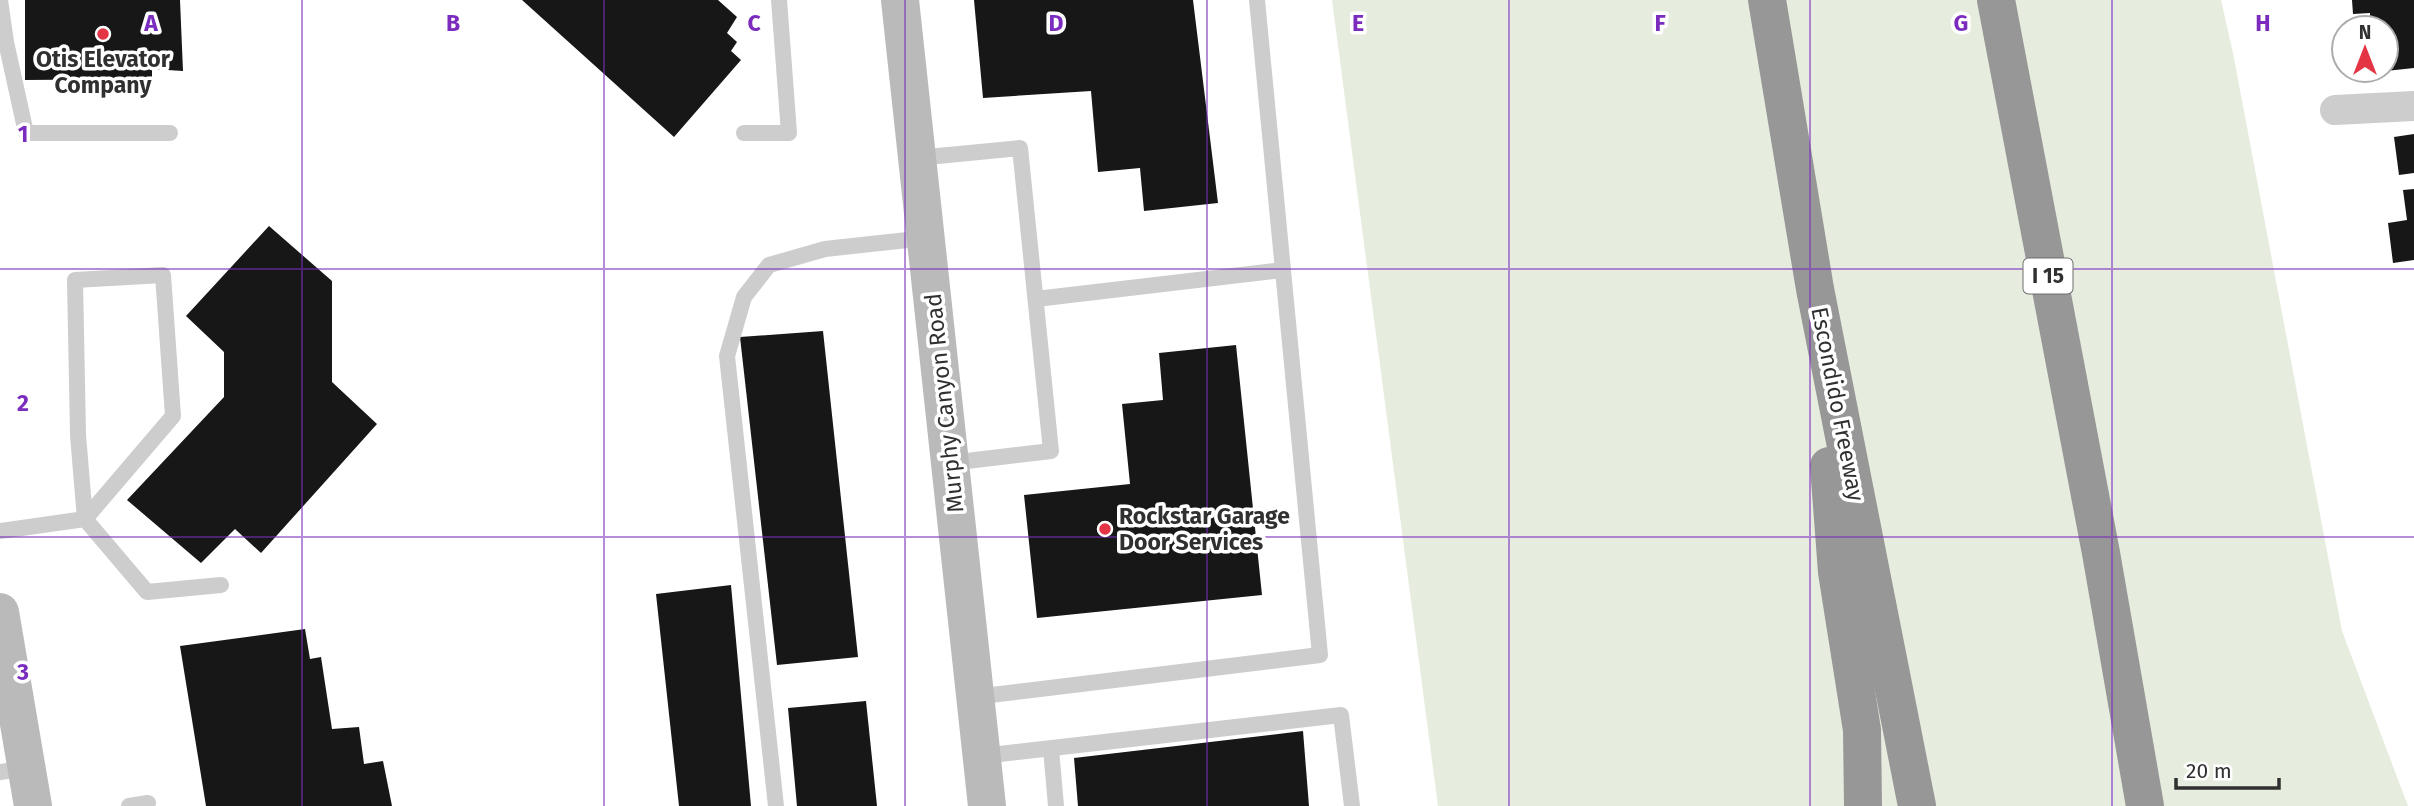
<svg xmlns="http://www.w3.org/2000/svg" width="2414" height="806" font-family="'Fira Sans',sans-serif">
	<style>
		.green { fill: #e6edde }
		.building { fill: #171717 }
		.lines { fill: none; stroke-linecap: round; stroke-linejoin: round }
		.lane { stroke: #cdcdcd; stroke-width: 16 }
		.street { stroke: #cdcdcd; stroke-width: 30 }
		.secondary { stroke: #bababa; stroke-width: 38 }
		.highway { stroke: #979797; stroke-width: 38 }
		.grid { fill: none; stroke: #7b2cbf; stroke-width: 2; stroke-opacity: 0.55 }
		.poi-dot { fill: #e43544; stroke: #fff; stroke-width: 2.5 }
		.labels { text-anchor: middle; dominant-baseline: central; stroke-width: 7; stroke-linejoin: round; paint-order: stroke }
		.shield { fill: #fff; stroke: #6e6e6e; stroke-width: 2 }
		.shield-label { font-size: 21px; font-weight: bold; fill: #303030 }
		.poi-label { font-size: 23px; font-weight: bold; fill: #303030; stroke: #fff }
		.street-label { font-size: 23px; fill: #303030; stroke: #fff }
		.grid-label { font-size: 23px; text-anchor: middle; font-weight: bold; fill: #7b2cbf; stroke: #fff; stroke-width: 7; stroke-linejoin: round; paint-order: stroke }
	</style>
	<rect width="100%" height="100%" fill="#fff"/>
	<polygon class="green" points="1332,0 2221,0 2233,53 2342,631 2408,806 1438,806"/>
	<g class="building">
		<polygon points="25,0 180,0 183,71 152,69 152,79 25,80"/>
		<polygon points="522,0 718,0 737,17 727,33 737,42 731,51 741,60 674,137"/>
		<polygon points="974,0 1193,0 1218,203 1144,211 1140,168 1098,172 1091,91 983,98"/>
		<polygon points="2352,0 2414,0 2414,68 2386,71 2386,28 2370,28 2370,13 2353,14"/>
		<polygon points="2414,134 2414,173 2399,175 2394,137"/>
		<polygon points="2414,189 2414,260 2393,263 2388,223 2407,220 2403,190"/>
		<polygon points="269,226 332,281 332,382 377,424 261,553 235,529 201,563 127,500 224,397 224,352 186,316"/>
		<polygon points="823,331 858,657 777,665 740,337"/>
		<polygon points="1236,345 1262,595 1037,618 1024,495 1130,484 1122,404 1163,400 1159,353"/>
		<polygon points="731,585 751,806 679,806 656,594"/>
		<polygon points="305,629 310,659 321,657 332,729 359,727 364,764 383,761 392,806 206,806 180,646"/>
		<polygon points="866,701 877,806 797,806 788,708"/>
		<polygon points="1303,731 1309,806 1078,806 1074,758"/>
	</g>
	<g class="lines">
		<g class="lane">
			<polyline points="0,0 6,42 26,133 170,133"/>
			<polyline points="744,133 789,133 779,0"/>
			<polyline points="917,158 1020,148 1051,451 950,463"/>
			<polyline points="1036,299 1283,270"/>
			<polyline points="0,531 85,519 173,416 163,275 75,280 78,435 85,519 147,592 221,585"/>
			<polyline points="975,697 1320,655 1257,0"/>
			<polyline points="1051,749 1056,806"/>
			<polyline points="982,756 1341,715 1352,806"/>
			<polyline points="0,772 26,768"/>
			<polyline points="129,806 148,803"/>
			<polyline points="776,806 727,356 744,297 769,265 825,249 926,238"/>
		</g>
		<polyline class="street" points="2335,110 2414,106"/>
		<g class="secondary">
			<polyline points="900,0 987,806"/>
			<polyline points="0,612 33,806"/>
		</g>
		<g class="highway">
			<polyline points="1767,0 1815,289 1917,806"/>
			<polyline points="1996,0 2101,553 2145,806"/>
			<polyline points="1829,466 1837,572 1862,730 1863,806"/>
		</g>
	</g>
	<path class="grid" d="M302 0V806M604 0V806M905 0V806M1207 0V806M1509 0V806M1810 0V806M2112 0V806M0 269H2414M0 537H2414"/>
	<g class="poi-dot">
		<circle cx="103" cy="34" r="7"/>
		<circle cx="1105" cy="529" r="7"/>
	</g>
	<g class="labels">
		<rect class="shield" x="2023.5" y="258.5" width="49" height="35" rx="5"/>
		<g class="shield-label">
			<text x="2048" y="276">I 15</text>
		</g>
		<g class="poi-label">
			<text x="103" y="59">Otis Elevator<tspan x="103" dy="26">Company</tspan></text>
			<text x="1119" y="516" text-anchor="start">Rockstar Garage<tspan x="1119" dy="26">Door Services</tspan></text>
		</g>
		<g class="street-label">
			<text transform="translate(944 403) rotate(-96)">Murphy Canyon Road</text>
			<text transform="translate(1838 404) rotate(79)">Escondido Freeway</text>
		</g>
	</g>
	<g class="grid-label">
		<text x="151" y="31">A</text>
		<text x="453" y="31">B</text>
		<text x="754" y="31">C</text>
		<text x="1056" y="31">D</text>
		<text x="1358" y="31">E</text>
		<text x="1660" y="31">F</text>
		<text x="1961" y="31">G</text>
		<text x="2263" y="31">H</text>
		<text x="23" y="142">1</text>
		<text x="23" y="411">2</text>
		<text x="23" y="680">3</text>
	</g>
	<g transform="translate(2365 49)"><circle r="33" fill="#ffffff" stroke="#acacac" stroke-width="2"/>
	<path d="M0-5L12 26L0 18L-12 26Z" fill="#e43544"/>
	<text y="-10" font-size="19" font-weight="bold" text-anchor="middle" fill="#303030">N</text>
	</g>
	<path d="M2176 778v10h103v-10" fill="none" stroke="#303030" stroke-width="3.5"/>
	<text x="2186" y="778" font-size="21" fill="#303030" stroke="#ffffff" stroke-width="5" paint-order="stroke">20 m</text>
</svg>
